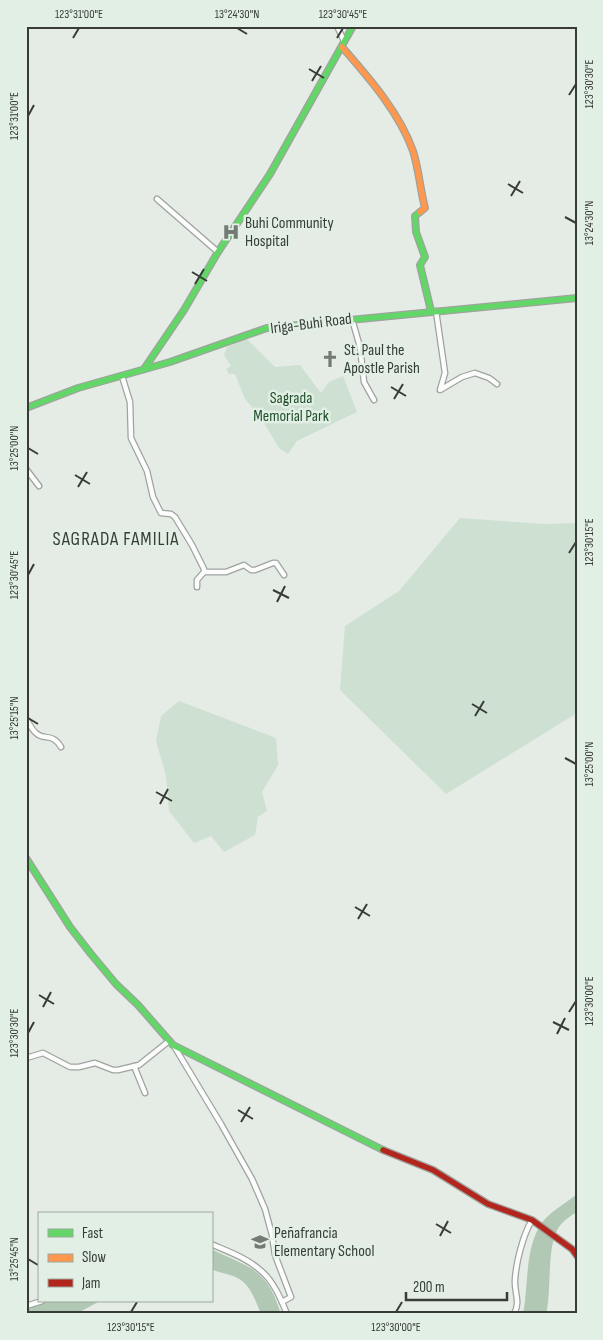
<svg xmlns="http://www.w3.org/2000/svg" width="603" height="1340" font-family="'Sofia Sans Condensed',sans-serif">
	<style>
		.green { fill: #cee0d1 }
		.water { fill: #b0c8b4 }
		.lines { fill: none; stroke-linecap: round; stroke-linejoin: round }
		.street-casing { stroke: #9fa39f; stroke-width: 7 }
		.fast-casing { stroke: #9fa39f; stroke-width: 8 }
		.slow-casing { stroke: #9fa39f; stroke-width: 8 }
		.jam-casing { stroke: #9fa39f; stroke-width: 8 }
		.street { stroke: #fbfcfb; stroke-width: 4.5 }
		.fast { stroke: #63d668; stroke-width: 5.5 }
		.slow { stroke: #ff974d; stroke-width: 5.5 }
		.jam { stroke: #b3261e; stroke-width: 5.5 }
		.ticks { fill: none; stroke: #373c37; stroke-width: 2 }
		.labels { text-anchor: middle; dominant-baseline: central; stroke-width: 5; stroke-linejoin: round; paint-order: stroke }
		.poi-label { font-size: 16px; fill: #373c37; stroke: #e2efe4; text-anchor: start }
		.street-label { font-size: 16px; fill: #373c37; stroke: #e2efe4 }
		.park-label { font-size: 16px; fill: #1f4f2a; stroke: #e2efe4 }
		.quarter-label { font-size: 19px; letter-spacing: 1px; fill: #373c37; stroke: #e2efe4 }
		.neatline { fill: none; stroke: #373c37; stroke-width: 2 }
		.ticks-label { font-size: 12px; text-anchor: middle; fill: #373c37 }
	</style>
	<rect width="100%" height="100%" fill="#e5ece6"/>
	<g class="green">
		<polygon points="246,338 275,367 300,365 321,393 329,382 343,376 357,412 297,441 288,454 279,448 261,418 245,399 235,374 229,374 226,369 231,366 224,355 227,347"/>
		<polygon points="460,518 545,524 577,523 577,713 446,794 340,690 345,626 399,591"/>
		<polygon points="179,701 276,738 278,765 262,792 267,811 258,817 255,835 224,852 211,836 194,843 169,811 166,776 156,741 161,716"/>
	</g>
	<g class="water">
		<path d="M577 1194V1212C570 1216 563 1221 559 1227 546 1246 552 1291 546 1314H523C529 1284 524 1245 544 1220 553 1210 566 1203 577 1194Z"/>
		<path d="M211 1249C250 1268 267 1268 281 1314H261C254 1297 249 1280 230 1275 223 1273 218 1272 211 1269Z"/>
		<polygon points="47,1301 100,1301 76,1314 26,1314 26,1307"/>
	</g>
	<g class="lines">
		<g class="street-casing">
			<g id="street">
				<polyline points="337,26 344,41"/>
				<polyline points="157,199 218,252"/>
				<polyline points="436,311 445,373 440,390 462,377 475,373 489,378 497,384"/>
				<polyline points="352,319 360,347 364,382 374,400"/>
				<polyline points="122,376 130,402 131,438 147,471 153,497 161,513 171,514 175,517 192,545 204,569 204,572 197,580 197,587"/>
				<polyline points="26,469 39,486"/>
				<polyline points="204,572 226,572 244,565 251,570 255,570 273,563 276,563 284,575"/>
				<path d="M26 719C29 723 32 730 36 733 44 741 52 732 61 747"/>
				<polyline points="174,1046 221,1124 252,1179 265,1209 272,1235 275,1255 291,1297 282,1302"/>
				<polyline points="26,1058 43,1053 70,1067 79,1067 95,1063 113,1070 118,1070 139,1065 169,1041"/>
				<polyline points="134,1066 145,1093"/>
				<path d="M211 1244C227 1251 247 1258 260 1270 273 1280 281 1299 287 1314"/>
				<polyline points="26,1306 42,1301"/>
				<path d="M514 1314C521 1301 514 1293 515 1280 516 1262 523 1235 532 1220"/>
			</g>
		</g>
		<g class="fast-casing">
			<g id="fast">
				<polyline points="420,212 415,216 416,232 425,257 420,265 431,311"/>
				<polyline points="144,369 184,310 218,252 270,174 353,26"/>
				<polyline points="26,408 78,388 170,362 267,328 577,298"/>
				<polyline points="26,858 70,927 91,954 116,984 138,1005 173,1045 383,1150"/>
			</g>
		</g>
		<g class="slow-casing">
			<path id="slow" d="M342 47C369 78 399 112 413 151 419 170 420 189 425 208L420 212"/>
		</g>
		<g class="jam-casing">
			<polyline id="jam" points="383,1150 433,1170 488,1204 532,1220 572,1249 577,1256"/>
		</g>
		<use href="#street" class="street"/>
		<use href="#fast" class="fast"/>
		<use href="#slow" class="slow"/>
		<use href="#jam" class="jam"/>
	</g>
	<path class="ticks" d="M237 28 247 34M73 38 79 28M337 38 343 28M309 69 324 78M312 81 321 66M569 95 576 84M28 116 34 105M508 184 523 193M511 196 520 181M565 217 576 223M192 272 207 281M195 284 204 269M391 387 406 396M394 399 403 384M28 448 38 454M75 475 90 484M78 487 87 472M569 553 576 542M28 575 34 564M273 590 289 598M277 602 285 586M472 704 487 713M475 716 484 701M28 718 38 724M565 758 576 764M156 792 172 801M160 804 168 789M355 907 370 916M358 919 367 904M39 995 54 1004M43 1007 51 992M569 1012 576 1001M553 1022 569 1030M28 1033 34 1022M557 1034 565 1018M238 1110 253 1119M241 1122 250 1107M436 1224 451 1233M440 1236 448 1221M28 1259 38 1265M131 1312 137 1302M396 1312 402 1302"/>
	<defs>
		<g id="hospital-bare" transform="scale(1.35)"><path d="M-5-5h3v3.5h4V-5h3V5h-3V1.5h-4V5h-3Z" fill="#747a74" stroke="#e2efe4" stroke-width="2.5" paint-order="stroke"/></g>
		<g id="church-bare" transform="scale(1.35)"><path d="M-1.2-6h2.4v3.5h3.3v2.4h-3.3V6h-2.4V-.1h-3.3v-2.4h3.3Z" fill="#747a74" stroke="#e2efe4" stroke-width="2.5" paint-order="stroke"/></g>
		<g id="school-bare" transform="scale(1.35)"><path d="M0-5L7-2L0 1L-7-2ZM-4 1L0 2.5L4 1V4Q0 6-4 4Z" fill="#747a74" stroke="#e2efe4" stroke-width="2.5" paint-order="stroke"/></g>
	</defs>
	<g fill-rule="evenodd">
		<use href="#hospital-bare" x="231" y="232"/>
		<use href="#church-bare" x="330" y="359"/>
		<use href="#school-bare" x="260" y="1242"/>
	</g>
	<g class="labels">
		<g class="poi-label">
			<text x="245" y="223">Buhi Community<tspan x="245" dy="18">Hospital</tspan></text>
			<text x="344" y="350">St. Paul the<tspan x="344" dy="18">Apostle Parish</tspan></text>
			<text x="274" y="1233">Peñafrancia<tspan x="274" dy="18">Elementary School</tspan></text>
		</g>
		<g class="street-label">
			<text transform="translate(311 324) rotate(-7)">Iriga-Buhi Road</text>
		</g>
		<g class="park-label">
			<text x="291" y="398">Sagrada<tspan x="291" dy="18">Memorial Park</tspan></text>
		</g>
		<g class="quarter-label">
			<text x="116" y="539">SAGRADA FAMILIA</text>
		</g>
	</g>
	<rect width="603" height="1340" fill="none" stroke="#e2efe4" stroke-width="55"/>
	<rect x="38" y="1212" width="175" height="90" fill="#e2efe4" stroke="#9ea79f"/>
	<rect x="48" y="1229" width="25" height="8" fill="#63d668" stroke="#9ea79f"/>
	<text x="82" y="1238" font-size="15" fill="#373c37">Fast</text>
	<rect x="48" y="1254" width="25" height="8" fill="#ff974d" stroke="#9ea79f"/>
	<text x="82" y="1262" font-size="15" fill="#373c37">Slow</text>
	<rect x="48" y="1279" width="25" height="8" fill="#b3261e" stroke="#9ea79f"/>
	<text x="82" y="1288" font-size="15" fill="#373c37">Jam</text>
	<path d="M406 1292v8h101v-8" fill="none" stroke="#373c37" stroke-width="2.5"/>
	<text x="413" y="1292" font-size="15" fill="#373c37" stroke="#e2efe4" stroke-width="4" paint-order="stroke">200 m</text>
	<rect x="28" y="28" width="548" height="1284" class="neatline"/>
	<g class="ticks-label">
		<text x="79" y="18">123°31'00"E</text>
		<text x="237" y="18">13°24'30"N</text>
		<text x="343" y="18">123°30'45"E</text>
		<text transform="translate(589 84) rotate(-90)" y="4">123°30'30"E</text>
		<text transform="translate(14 116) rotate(-90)" y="4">123°31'00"E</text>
		<text transform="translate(589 223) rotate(-90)" y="4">13°24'30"N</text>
		<text transform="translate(14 448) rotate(-90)" y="4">13°25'00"N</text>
		<text transform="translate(589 542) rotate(-90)" y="4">123°30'15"E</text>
		<text transform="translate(14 575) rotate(-90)" y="4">123°30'45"E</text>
		<text transform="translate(14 718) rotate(-90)" y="4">13°25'15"N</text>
		<text transform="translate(589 764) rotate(-90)" y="4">13°25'00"N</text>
		<text transform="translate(589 1001) rotate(-90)" y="4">123°30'00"E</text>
		<text transform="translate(14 1033) rotate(-90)" y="4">123°30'30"E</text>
		<text transform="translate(14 1259) rotate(-90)" y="4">13°25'45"N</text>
		<text x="131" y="1331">123°30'15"E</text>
		<text x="396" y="1331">123°30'00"E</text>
	</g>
</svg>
